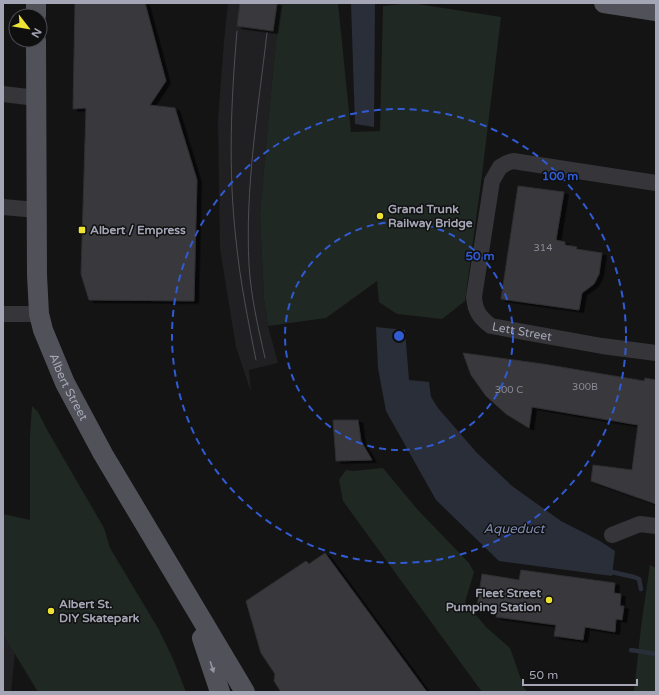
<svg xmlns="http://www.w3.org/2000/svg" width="659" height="695" font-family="'Varela Round',sans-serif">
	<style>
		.built { fill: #202022 }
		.green { fill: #202823 }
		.water { fill: #2a2e39 }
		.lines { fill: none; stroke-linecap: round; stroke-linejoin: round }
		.stream { stroke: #2a2e39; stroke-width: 4.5 }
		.building { fill: #39393d; stroke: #2f2e31; filter: url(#shadow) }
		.minor { stroke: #35353a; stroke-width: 16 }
		.major { stroke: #515159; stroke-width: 20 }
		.tram { stroke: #4e4e55; stroke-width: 1 }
		.oneway { fill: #9495a3 }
		.ring { fill: none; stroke: #315bd3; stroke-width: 2; stroke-dasharray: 7 5 }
		.poi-dot { fill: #eee333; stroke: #0f0f10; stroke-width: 1.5 }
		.labels { text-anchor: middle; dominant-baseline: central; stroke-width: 3; stroke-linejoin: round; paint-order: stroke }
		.number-label { font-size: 10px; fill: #8a8b97 }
		.poi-label { font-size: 12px; font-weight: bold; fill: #a5a6b5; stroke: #0f0f10; text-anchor: start }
		.street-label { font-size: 12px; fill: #a5a6b5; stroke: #0f0f10 }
		.water-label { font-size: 13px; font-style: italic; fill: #7d8ab0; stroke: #0f0f10 }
		.centre { fill: #315bd3; stroke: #0f0f10; stroke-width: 2 }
		.ring-label { font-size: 12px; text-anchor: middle; font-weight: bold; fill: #315bd3; stroke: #0f0f10; stroke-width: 3; stroke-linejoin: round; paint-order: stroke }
	</style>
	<defs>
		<filter id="shadow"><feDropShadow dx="4.5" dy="2.5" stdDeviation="0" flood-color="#0009"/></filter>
	</defs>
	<rect width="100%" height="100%" fill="#141415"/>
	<g class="built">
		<polygon points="228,3 280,3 268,123 260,215 264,299 268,326 278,363 249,370 251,392 236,347 220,249 218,120 224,41"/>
		<polygon points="3,597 19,612 11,692 3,692"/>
	</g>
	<g class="green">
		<polygon points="280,3 338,3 351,132 380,131 383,6 411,3 501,17 482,175 465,301 442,319 397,314 379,302 377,281 326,318 268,326 264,299 260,215 268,123"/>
		<polygon points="32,406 38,412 46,428 104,528 110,548 159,630 173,659 186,692 38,692 3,634 3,514 30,520 30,436"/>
		<polygon points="383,468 417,509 469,563 474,572 465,602 486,627 510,648 524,688 528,692 482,692 343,501 339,480 346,470 353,471"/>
		<polygon points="650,565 656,568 656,692 634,692 641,627"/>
	</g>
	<g class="water">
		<polygon points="351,3 375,3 374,127 355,124"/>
		<polygon points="376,327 405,330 409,380 429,382 431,397 438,408 477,453 512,486 561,521 600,541 615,551 612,576 499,561 436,500 386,411 378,368"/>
	</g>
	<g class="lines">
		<g class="stream">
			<polyline points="612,572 634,577 639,579 641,589"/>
			<polyline points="631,650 656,654"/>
		</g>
	</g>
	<g class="building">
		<polygon points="75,3 145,3 166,81 150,105 175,108 197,180 194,301 89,300 81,274 86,108 73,109"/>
		<polygon points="240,3 277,3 273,31 237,26"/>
		<polygon points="518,186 564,192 556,240 565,242 565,245 577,247 576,249 602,253 599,274 594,284 582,293 579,310 501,299"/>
		<polygon points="463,353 543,364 644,381 645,378 656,380 656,504 591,481 593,465 632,470 638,425 532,407 529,428 506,414 486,396 471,375"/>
		<polygon points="333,420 358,420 361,441 372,460 336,461"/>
		<polygon points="325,553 427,692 281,692 274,681 275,674 261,653 246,601 306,561 309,564"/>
		<polygon points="521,570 615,583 614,593 621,594 620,606 624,606 622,620 616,619 615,632 585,627 583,640 554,636 556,625 496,617 497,610 477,607 482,574 519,580"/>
	</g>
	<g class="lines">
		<g class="minor">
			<polyline points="3,94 36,98"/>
			<path id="s1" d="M656 183 513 161 507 163 500 167 492 181 474 297C475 311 480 318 491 326L602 346 656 353"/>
			<polyline points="3,207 37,210"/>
			<polyline points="3,314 39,314"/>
			<polyline points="612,535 640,524 656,526"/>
		</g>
		<g class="major">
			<polyline points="604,3 656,11"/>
			<polyline points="36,16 36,3"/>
			<path id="s2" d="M36 40 37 275 39 314 43 330 65 383 103 454 245 692"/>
			<polyline points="202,638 220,692"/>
		</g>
		<g class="tram">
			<path d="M237 31C231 101 228 170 236 240 240 281 248 320 256 360"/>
			<path d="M265 358C258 327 251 297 249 265 245 188 258 110 267 33"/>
		</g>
	</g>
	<defs><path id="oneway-solid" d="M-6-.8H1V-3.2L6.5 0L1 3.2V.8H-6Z"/></defs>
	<use class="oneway" href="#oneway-solid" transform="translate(212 667) rotate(72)"/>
	<g class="ring">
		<circle cx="399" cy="336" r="114"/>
		<circle cx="399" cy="336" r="227"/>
	</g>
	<g class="poi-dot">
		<circle cx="380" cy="216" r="4"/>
		<rect x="78" y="226" width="8" height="8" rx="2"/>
		<circle cx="549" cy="600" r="4"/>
		<circle cx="51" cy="611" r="4"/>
	</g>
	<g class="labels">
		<g class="number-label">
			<text x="543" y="248">314</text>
			<text x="585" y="387">300B</text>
			<text x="509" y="390">300 C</text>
		</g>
		<g class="poi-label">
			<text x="388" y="209">Grand Trunk<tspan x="388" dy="14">Railway Bridge</tspan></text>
			<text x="90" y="230">Albert / Empress</text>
			<text x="541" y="593" text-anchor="end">Fleet Street<tspan x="541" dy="14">Pumping Station</tspan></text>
			<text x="59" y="604">Albert St.<tspan x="59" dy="14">DIY Skatepark</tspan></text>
		</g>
		<g class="street-label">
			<text stroke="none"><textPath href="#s1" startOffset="359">Lett Street</textPath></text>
			<text stroke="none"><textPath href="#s2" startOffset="353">Albert Street</textPath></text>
		</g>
		<g class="water-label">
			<text x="514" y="529">Aqueduct</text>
		</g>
	</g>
	<circle cx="399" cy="336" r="6" class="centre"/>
	<g class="ring-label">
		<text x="560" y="180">100 m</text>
		<text x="480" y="260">50 m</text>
	</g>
	<rect width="659" height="695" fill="none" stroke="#a5a6b5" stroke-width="8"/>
	<g transform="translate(28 28) rotate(121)"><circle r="19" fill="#0f0f10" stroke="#4b4b52"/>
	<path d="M0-3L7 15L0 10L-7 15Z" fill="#eee333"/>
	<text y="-6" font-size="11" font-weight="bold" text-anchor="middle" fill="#a5a6b5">N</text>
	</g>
	<path d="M523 679v6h114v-6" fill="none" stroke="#a5a6b5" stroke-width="2"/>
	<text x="529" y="679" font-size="12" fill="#a5a6b5" stroke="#0f0f10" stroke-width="3" paint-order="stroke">50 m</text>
</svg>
